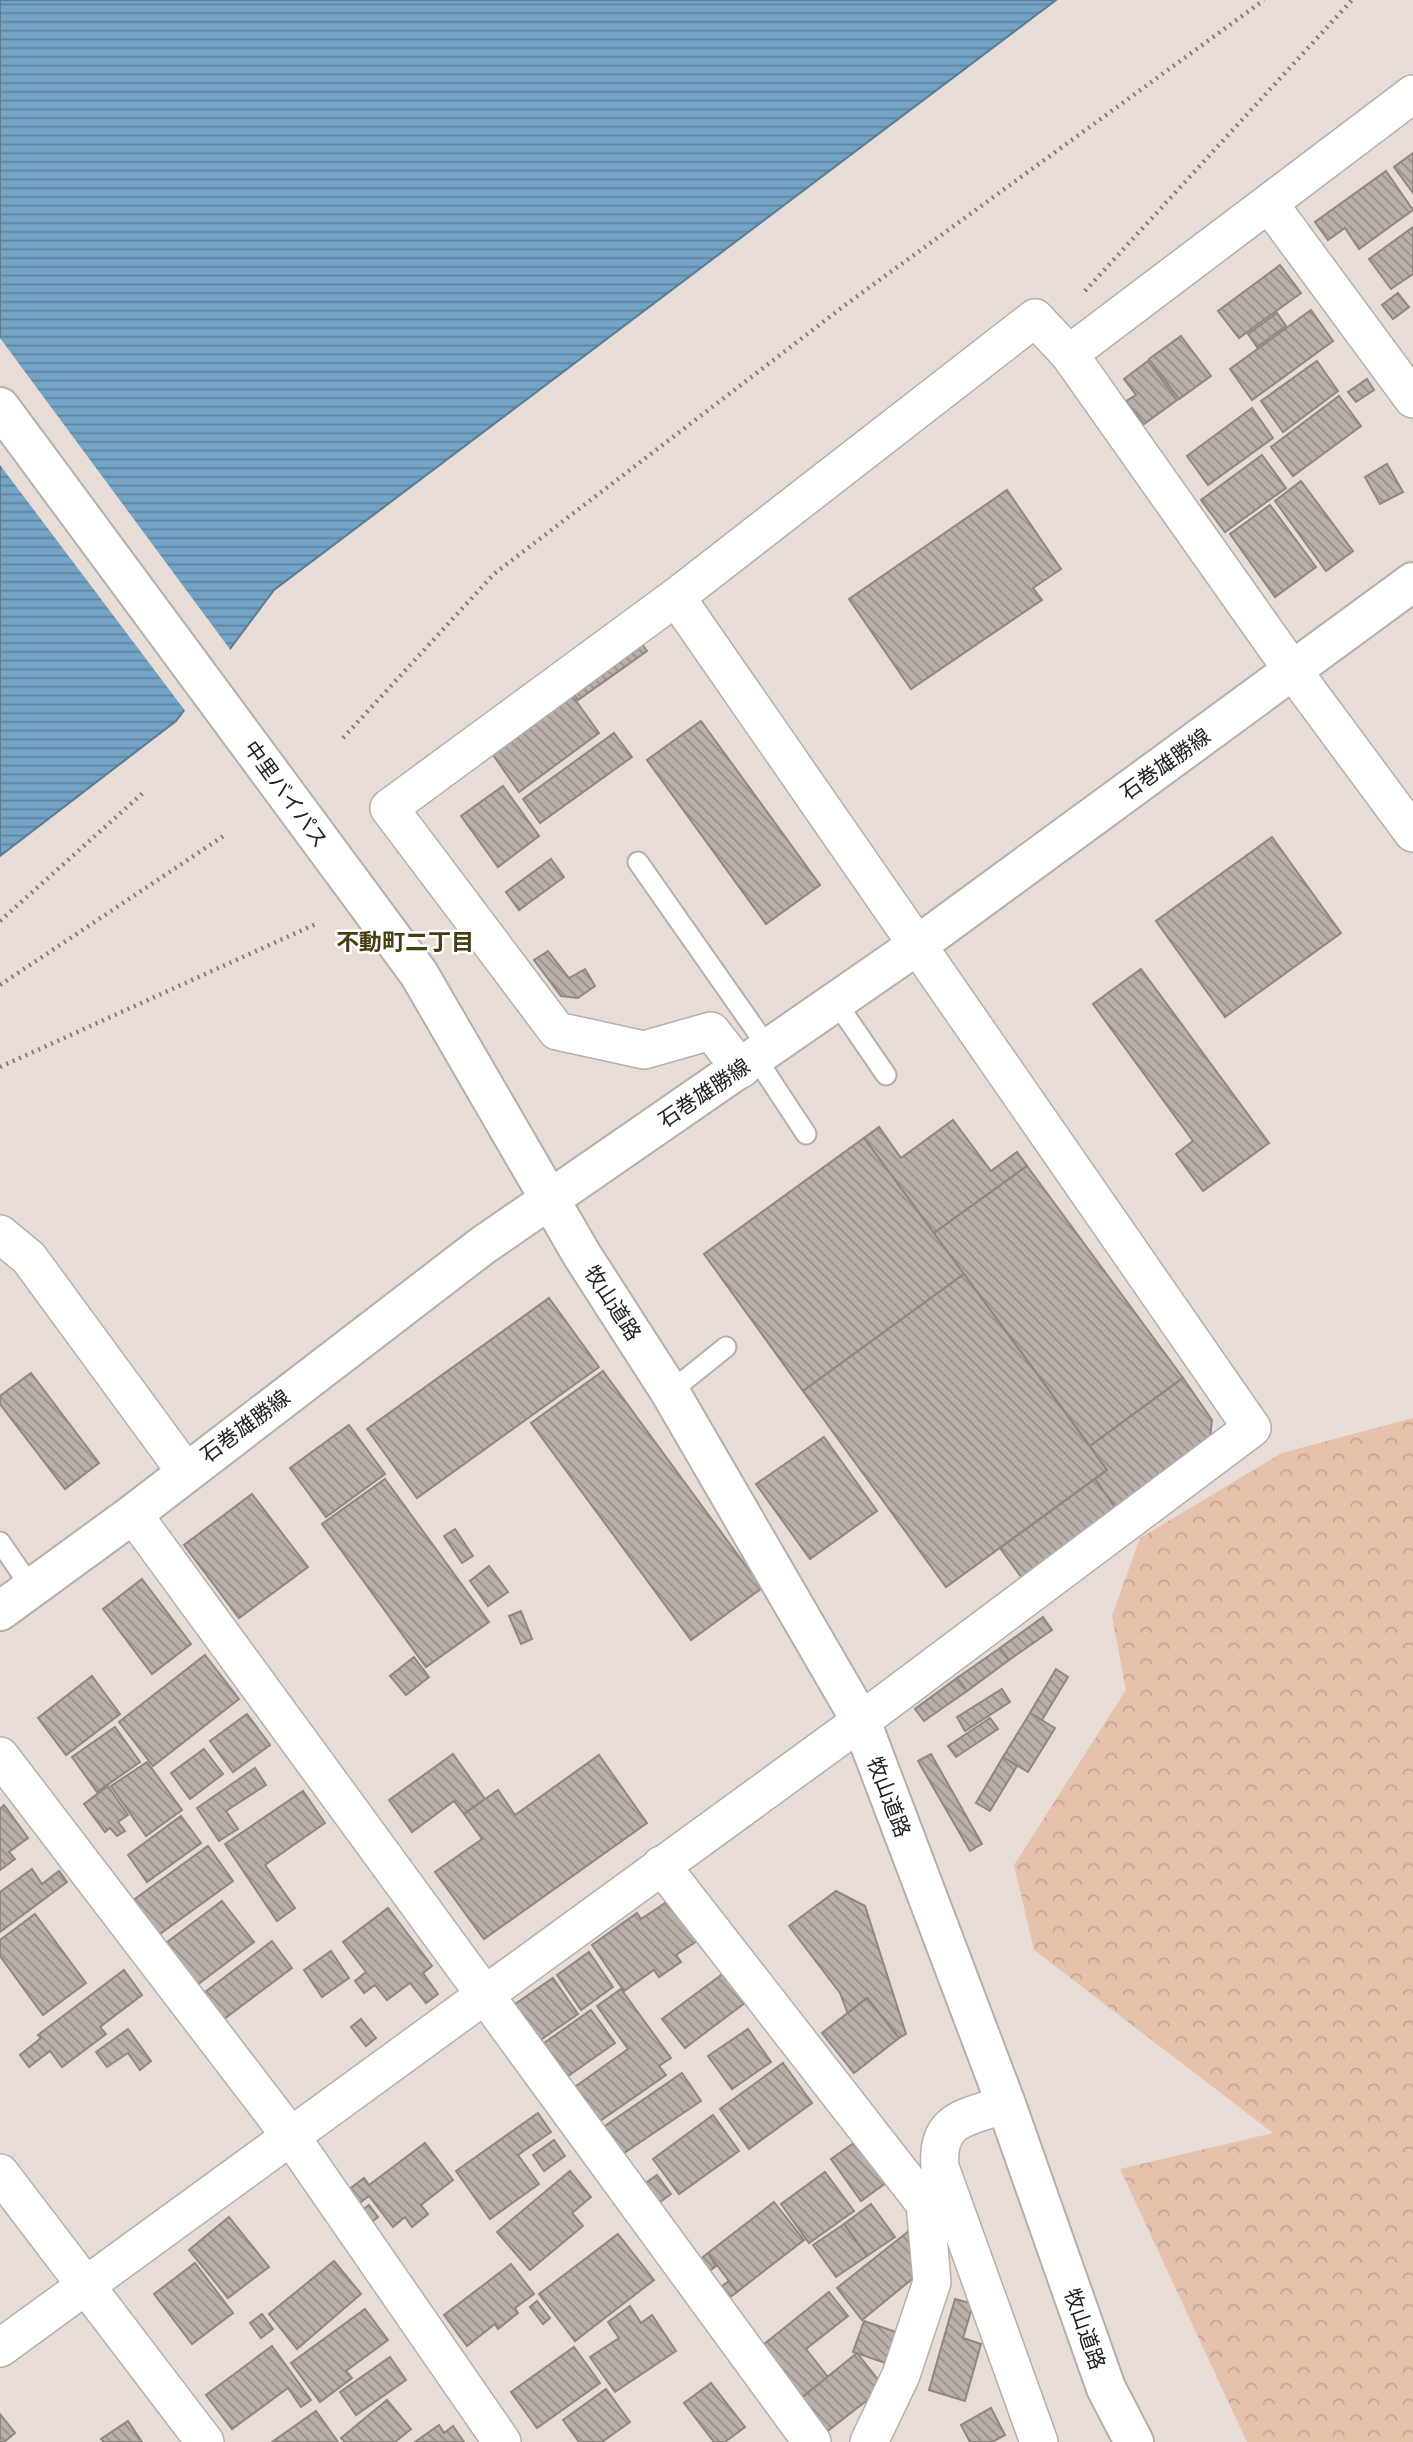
<svg xmlns="http://www.w3.org/2000/svg" width="1413" height="2442" font-family="Montserrat,'Noto Sans JP',sans-serif">
	<style>
		.forest { fill: url(#forest-crowns) }
		.water { fill: url(#water-rules); stroke: #5b7c93; stroke-width: 2 }
		.pier { fill: #e7dcd6 }
		.building { fill: url(#building-back-hatch); stroke: #918782; stroke-width: 2 }
		.lines { fill: none; stroke-linecap: round; stroke-linejoin: round }
		.service-casing { stroke: #b8aea8; stroke-width: 23 }
		.minor-casing { stroke: #b8aea8; stroke-width: 40 }
		.tertiary-casing { stroke: #b8aea8; stroke-width: 42 }
		.secondary-casing { stroke: #b8aea8; stroke-width: 42 }
		.path { stroke: #867e7a; stroke-width: 4.5; stroke-dasharray: 2 5; stroke-linecap: butt }
		.service { stroke: #fff; stroke-width: 19 }
		.minor { stroke: #fff; stroke-width: 37 }
		.tertiary { stroke: #fff; stroke-width: 38 }
		.secondary { stroke: #fff; stroke-width: 38 }
		.labels { text-anchor: middle; dominant-baseline: central; stroke-width: 5; stroke-linejoin: round; paint-order: stroke }
		.street-label { font-size: 21px; fill: #24201e; stroke: #fff }
		.neighbourhood-label { font-size: 23px; font-weight: bold; fill: #463d13; stroke: #fff }
	</style>
	<defs>
		<pattern id="forest-crowns" width="20" height="18" patternUnits="userSpaceOnUse" patternTransform="scale(1.75)"><rect width="20" height="18" fill="#e6c1ac"/><path d="M2 6a3 3 0 1 1 6 0M12 15a3 3 0 1 1 6 0" fill="none" stroke="#c5a694"/></pattern>
		<pattern id="water-rules" width="6" height="5" patternUnits="userSpaceOnUse" patternTransform="scale(1.75)"><rect width="6" height="5" fill="#73a3c5"/><path d="M0 2.5h6" fill="none" stroke="#5e849f"/></pattern>
		<pattern id="building-back-hatch" width="6" height="6" patternUnits="userSpaceOnUse" patternTransform="scale(1.75)"><rect width="6" height="6" fill="#bab0aa"/><path d="M-1 5l2 2M0 0l6 6M5-1l2 2" fill="none" stroke="#978f8a"/></pattern>
	</defs>
	<rect width="100%" height="100%" fill="#e7dcd6"/>
	<polygon class="forest" points="1413,1418 1413,2442 1247,2442 1120,2169 1273,2133 1034,1950 1014,1865 1126,1690 1112,1616 1140,1538 1282,1453"/>
	<polygon class="water" points="0,0 1056,0 274,590 176,721 0,856"/>
	<polygon class="pier" points="0,338 232,652 186,712 0,465"/>
	<g class="building">
		<polygon points="1413,153 1413,193 1394,167"/>
		<polygon points="1386,171 1413,210 1359,249 1345,228 1328,240 1315,222"/>
		<polygon points="1413,227 1413,274 1391,289 1369,259"/>
		<polygon points="1280,265 1301,293 1239,338 1218,311"/>
		<polygon points="1398,293 1409,307 1393,319 1382,305"/>
		<polygon points="1311,310 1333,341 1252,400 1230,369"/>
		<polygon points="1277,313 1286,326 1257,347 1248,334"/>
		<polygon points="1181,336 1211,376 1179,399 1149,359"/>
		<polygon points="1148,361 1177,400 1144,424 1126,401 1136,395 1124,379"/>
		<polygon points="1317,361 1338,391 1283,432 1261,401"/>
		<polygon points="1367,379 1374,390 1356,402 1348,392"/>
		<polygon points="1339,396 1361,426 1293,476 1271,447"/>
		<polygon points="1252,408 1273,438 1208,485 1187,456"/>
		<polygon points="1262,455 1286,488 1225,532 1201,500"/>
		<polygon points="1387,464 1403,492 1380,504 1365,477"/>
		<polygon points="1301,481 1353,551 1326,571 1275,501"/>
		<polygon points="1007,490 1061,569 1033,588 1042,600 911,689 849,599"/>
		<polygon points="1270,505 1316,567 1275,597 1230,534"/>
		<polygon points="636,636 647,651 578,700 567,685"/>
		<polygon points="566,687 599,733 519,792 486,745"/>
		<polygon points="701,721 820,885 766,924 647,760"/>
		<polygon points="614,733 632,757 540,823 523,799"/>
		<polygon points="503,786 539,836 498,867 461,816"/>
		<polygon points="1272,837 1341,933 1225,1017 1156,921"/>
		<polygon points="551,859 564,877 519,910 506,892"/>
		<polygon points="548,951 569,978 585,969 595,986 578,998 561,996 534,960"/>
		<polygon points="1141,969 1269,1143 1203,1191 1176,1154 1193,1141 1093,1004"/>
		<polygon points="953,1120 991,1171 1017,1152 1027,1166 934,1233 864,1138 879,1127 901,1158"/>
		<polygon points="864,1138 964,1274 803,1391 704,1254"/>
		<polygon points="1027,1166 1183,1378 1090,1446 934,1233"/>
		<polygon points="964,1274 1107,1470 946,1587 803,1391"/>
		<polygon points="549,1298 599,1367 417,1498 367,1429"/>
		<polygon points="603,1371 762,1588 691,1640 531,1423"/>
		<polygon points="31,1373 99,1463 65,1489 0,1404 0,1396"/>
		<polygon points="1183,1378 1212,1420 1210,1438 1116,1509 1095,1479 1107,1470 1090,1446"/>
		<polygon points="349,1425 385,1474 326,1517 290,1468"/>
		<polygon points="824,1437 877,1511 810,1559 756,1484"/>
		<polygon points="385,1479 489,1622 426,1667 322,1524"/>
		<polygon points="1095,1479 1116,1509 1022,1578 1000,1548"/>
		<polygon points="252,1494 308,1567 239,1618 184,1545"/>
		<polygon points="455,1529 473,1556 462,1563 444,1536"/>
		<polygon points="489,1566 508,1592 488,1606 470,1581"/>
		<polygon points="142,1579 191,1644 152,1674 103,1609"/>
		<polygon points="521,1611 532,1639 521,1644 509,1616"/>
		<polygon points="1043,1617 1052,1630 1009,1660 1000,1648"/>
		<polygon points="1000,1648 1009,1660 967,1691 957,1678"/>
		<polygon points="205,1655 239,1699 153,1766 119,1722"/>
		<polygon points="414,1657 429,1677 406,1695 390,1676"/>
		<polygon points="1056,1669 1068,1677 1042,1720 1030,1713"/>
		<polygon points="92,1676 120,1714 66,1755 38,1718"/>
		<polygon points="957,1678 967,1691 924,1721 915,1709"/>
		<polygon points="1002,1689 1010,1702 965,1731 957,1717"/>
		<polygon points="1030,1713 1055,1728 1028,1772 1003,1757"/>
		<polygon points="247,1714 270,1745 233,1772 210,1741"/>
		<polygon points="990,1718 998,1729 956,1757 948,1746"/>
		<polygon points="115,1727 140,1762 97,1792 72,1757"/>
		<polygon points="204,1749 223,1774 190,1799 171,1773"/>
		<polygon points="453,1754 485,1799 464,1814 454,1801 412,1832 389,1800"/>
		<polygon points="931,1754 982,1844 970,1851 918,1761"/>
		<polygon points="599,1755 647,1823 484,1939 435,1872 482,1839 464,1814 498,1790 515,1815"/>
		<polygon points="1003,1757 1017,1766 990,1811 976,1803"/>
		<polygon points="147,1762 182,1810 146,1836 111,1786"/>
		<polygon points="255,1768 266,1785 226,1811 238,1829 219,1841 197,1808"/>
		<polygon points="108,1786 128,1815 118,1822 125,1831 117,1836 110,1828 105,1832 84,1804"/>
		<polygon points="303,1791 325,1823 265,1865 295,1908 277,1921 225,1844"/>
		<polygon points="4,1805 28,1838 9,1852 15,1859 0,1870 0,1809"/>
		<polygon points="181,1816 201,1843 147,1882 128,1855"/>
		<polygon points="208,1846 233,1881 157,1936 132,1901"/>
		<polygon points="32,1869 42,1884 59,1871 67,1882 0,1932 0,1892"/>
		<polygon points="836,1891 865,1906 906,2034 899,2038 867,1998 848,2014 840,1993 789,1926"/>
		<polygon points="222,1901 254,1942 193,1988 162,1946"/>
		<polygon points="668,1901 697,1941 676,1955 681,1962 659,1977 654,1970 624,1991 592,1945 637,1913 641,1919"/>
		<polygon points="388,1908 432,1966 423,1973 438,1994 426,2003 410,1983 387,2000 375,1985 364,1993 355,1981 366,1972 343,1942"/>
		<polygon points="35,1914 86,1983 43,2015 0,1956 0,1940"/>
		<polygon points="272,1941 292,1968 220,2022 200,1996"/>
		<polygon points="331,1951 349,1978 322,1997 304,1970"/>
		<polygon points="589,1952 613,1987 581,2010 557,1975"/>
		<polygon points="124,1970 142,1995 100,2027 106,2034 62,2067 50,2051 29,2067 20,2055 41,2038 38,2035"/>
		<polygon points="728,1970 750,1999 685,2048 662,2019"/>
		<polygon points="553,1978 578,2014 539,2041 515,2004"/>
		<polygon points="621,1989 671,2058 659,2066 666,2075 597,2123 572,2089 628,2049 597,2006"/>
		<polygon points="867,1998 899,2038 854,2073 822,2033"/>
		<polygon points="591,2010 615,2043 568,2076 544,2043"/>
		<polygon points="361,2019 376,2038 366,2046 351,2027"/>
		<polygon points="128,2029 151,2061 140,2070 128,2053 107,2067 96,2052"/>
		<polygon points="748,2029 771,2062 732,2089 708,2056"/>
		<polygon points="783,2063 812,2103 749,2149 720,2109"/>
		<polygon points="682,2073 701,2101 621,2155 602,2128"/>
		<polygon points="538,2113 551,2132 518,2155 539,2184 490,2219 456,2171"/>
		<polygon points="713,2115 739,2151 679,2194 653,2159"/>
		<polygon points="861,2138 890,2180 861,2201 831,2159"/>
		<polygon points="554,2140 565,2156 544,2171 533,2155"/>
		<polygon points="425,2143 453,2180 421,2205 428,2214 412,2227 405,2217 393,2227 369,2196 353,2208 343,2194 364,2178 369,2185"/>
		<polygon points="570,2171 591,2197 572,2213 583,2226 530,2270 497,2232"/>
		<polygon points="825,2172 854,2211 809,2243 781,2204"/>
		<polygon points="657,2175 671,2194 657,2204 643,2185"/>
		<polygon points="774,2202 804,2240 737,2292 708,2253"/>
		<polygon points="871,2204 895,2237 867,2256 844,2224"/>
		<polygon points="369,2205 378,2217 369,2224 360,2212"/>
		<polygon points="229,2217 269,2267 228,2298 189,2250"/>
		<polygon points="844,2224 867,2256 836,2277 813,2245"/>
		<polygon points="910,2230 917,2275 862,2320 837,2288"/>
		<polygon points="618,2234 654,2280 575,2341 539,2294"/>
		<polygon points="708,2253 716,2266 702,2277 693,2265"/>
		<polygon points="334,2261 361,2294 297,2349 269,2314"/>
		<polygon points="195,2263 233,2313 192,2344 154,2294"/>
		<polygon points="511,2264 534,2294 515,2308 518,2313 498,2329 495,2324 467,2346 444,2315"/>
		<polygon points="729,2281 737,2292 722,2303 714,2292"/>
		<polygon points="829,2292 848,2316 806,2349 828,2377 799,2400 758,2349"/>
		<polygon points="955,2299 973,2304 963,2338 981,2344 965,2401 929,2390"/>
		<polygon points="537,2301 550,2318 543,2324 530,2307"/>
		<polygon points="630,2306 641,2323 652,2315 676,2351 615,2392 590,2357 619,2338 608,2322"/>
		<polygon points="365,2309 388,2340 346,2371 352,2378 320,2402 291,2363"/>
		<polygon points="262,2314 273,2329 261,2338 250,2323"/>
		<polygon points="864,2321 905,2335 894,2366 853,2352"/>
		<polygon points="272,2346 311,2400 301,2407 288,2388 232,2429 206,2395"/>
		<polygon points="574,2347 600,2383 537,2428 511,2392"/>
		<polygon points="857,2353 884,2387 825,2433 799,2400"/>
		<polygon points="390,2357 406,2380 356,2415 340,2392"/>
		<polygon points="711,2383 745,2427 725,2442 714,2442 684,2403"/>
		<polygon points="606,2389 630,2422 602,2442 579,2442 563,2420"/>
		<polygon points="387,2400 411,2429 395,2442 345,2442 341,2438"/>
		<polygon points="991,2408 1005,2435 992,2442 970,2442 961,2425"/>
		<polygon points="316,2411 338,2442 272,2442"/>
		<polygon points="0,2414 15,2433 4,2442 0,2442"/>
		<polygon points="128,2421 142,2442 104,2442 101,2439"/>
		<polygon points="439,2425 444,2433 453,2426 464,2442 415,2442"/>
	</g>
	<g class="lines">
		<g class="service-casing">
			<g id="service">
				<polyline points="638,862 769,1049"/>
				<polyline points="836,1002 886,1075"/>
				<polyline points="756,1058 806,1134"/>
				<polyline points="670,1392 726,1347"/>
				<polyline points="0,1542 31,1587"/>
			</g>
		</g>
		<g class="minor-casing">
			<g id="minor">
				<polyline points="1270,205 1413,399"/>
				<polyline points="1069,354 1413,94"/>
				<polyline points="741,1069 711,1031 644,1050 557,1031 389,808 676,597 1035,318 1069,354 1293,671 1413,833"/>
				<polyline points="0,1234 29,1258 186,1472"/>
				<polyline points="133,1514 812,2442"/>
				<polyline points="0,1756 292,2138 502,2442"/>
				<polyline points="661,1865 925,2204 932,2282 901,2375 869,2442"/>
				<path d="M1006 2104C967 2118 936 2117 940 2167L1039 2442"/>
				<polyline points="0,2173 205,2442"/>
				<polyline points="0,2348 861,1721 1252,1428 676,597"/>
			</g>
		</g>
		<g class="tertiary-casing">
			<polyline id="tertiary" points="0,407 419,974 582,1255 670,1392 861,1721 1006,2104 1106,2388 1134,2442"/>
		</g>
		<g class="secondary-casing">
			<polyline id="secondary" points="0,1611 133,1514 482,1246 919,944 1413,582"/>
		</g>
		<g class="path">
			<polyline points="1085,291 1352,0"/>
			<polyline points="343,738 494,574 848,303 1264,0"/>
			<polyline points="0,921 144,792"/>
			<polyline points="0,985 225,835"/>
			<polyline points="0,1067 318,923"/>
		</g>
		<use href="#service" class="service"/>
		<use href="#minor" class="minor"/>
		<use href="#tertiary" class="tertiary"/>
		<use href="#secondary" class="secondary"/>
	</g>
	<g class="labels">
		<g class="street-label">
			<text transform="translate(1165 764) rotate(-36)">石巻雄勝線</text>
			<text transform="translate(286 794) rotate(54)">中里バイパス</text>
			<text transform="translate(704 1093) rotate(-34)">石巻雄勝線</text>
			<text transform="translate(613 1303) rotate(57)">牧山道路</text>
			<text transform="translate(245 1426) rotate(-37)">石巻雄勝線</text>
			<text transform="translate(889 1797) rotate(69)">牧山道路</text>
			<text transform="translate(1085 2329) rotate(71)">牧山道路</text>
		</g>
		<g class="neighbourhood-label">
			<text x="405" y="942">不動町二丁目</text>
		</g>
	</g>
</svg>
